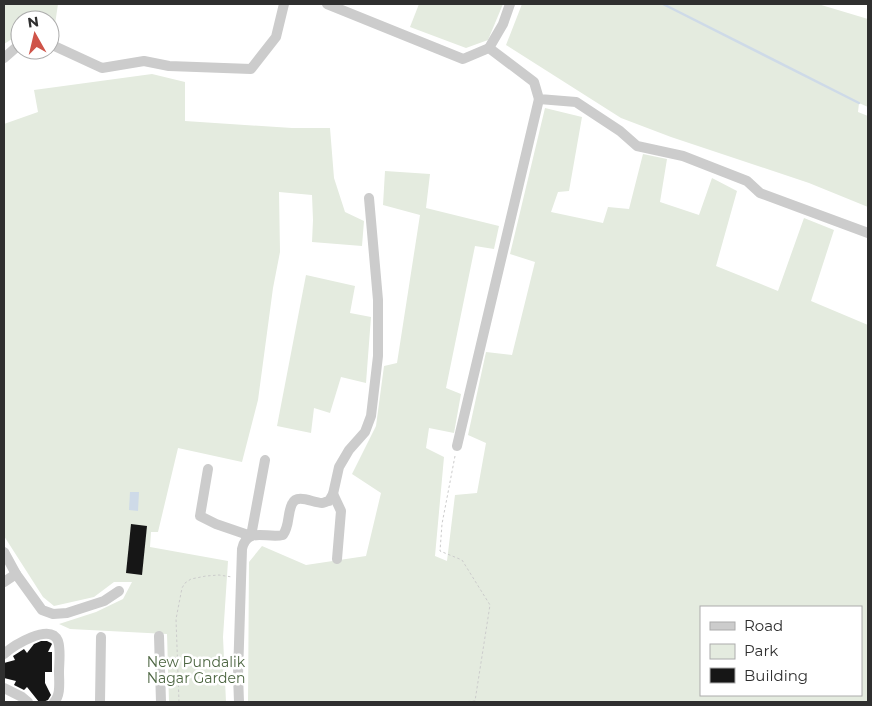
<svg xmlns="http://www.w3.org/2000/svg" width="872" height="706" font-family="Montserrat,sans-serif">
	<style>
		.green { fill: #e4ebdf; fill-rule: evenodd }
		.water { fill: #cedae8 }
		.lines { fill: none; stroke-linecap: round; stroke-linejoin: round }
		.stream { stroke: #cedae8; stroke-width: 2.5 }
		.building { fill: #161616 }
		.path { stroke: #ccc; stroke-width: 1; stroke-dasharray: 2.5 2.5; stroke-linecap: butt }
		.minor { stroke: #ccc; stroke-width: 10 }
		.labels { text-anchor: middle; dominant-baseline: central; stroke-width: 5; stroke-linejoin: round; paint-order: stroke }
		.park-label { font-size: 14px; fill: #4d6642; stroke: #fff }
	</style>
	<rect width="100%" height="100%" fill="#fff"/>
	<g class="green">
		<polygon points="4,4 58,4 53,38 50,38 50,20 20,20 20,34 4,44"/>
		<polygon points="419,4 503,4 488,40 466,48 410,27"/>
		<polygon points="522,4 818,4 868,19 868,107 859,103 858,112 868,116 868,207 809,183 671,137 621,118 506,45"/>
		<polygon points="152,74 185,82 185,121 292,128 330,128 334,178 345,212 364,221 362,246 312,242 313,220 312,195 279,192 280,252 273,288 258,400 242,462 178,448 158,532 151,532 150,547 228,561 223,637 226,702 169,702 167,634 70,629 59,624 96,612 123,599 132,582 114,582 94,597 54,606 43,597 4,536 4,124 38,112 34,90"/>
		<path d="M545 108 582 117 569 191 558 192 551 212 603 223 608 207 629 209 643 154 667 159 660 202 699 215 712 178 737 191 716 266 778 291 804 218 834 230 811 301 868 325V702H248L249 562 262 546 306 565 366 556 381 493 352 474 376 426 384 366 397 363 420 215 383 205 385 171 430 174 426 208 499 226 494 249 475 246 446 388 461 394 454 433 429 428 426 448 444 457 435 556 447 561 455 495 477 493 486 443 468 435 486 352 512 355 535 262 510 254ZM701 607H861V695H701Z"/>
		<polygon points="306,275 355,286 350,313 371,317 366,383 341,377 330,413 314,408 311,433 277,426"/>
	</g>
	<polygon class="water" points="130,492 139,492 138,511 129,510"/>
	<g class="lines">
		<polyline class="stream" points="663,4 859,103"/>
	</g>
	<g class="building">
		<polygon points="131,524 147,526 142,575 126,573"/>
		<polygon points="41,641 47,641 51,643 52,644 48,652 52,652 52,672 45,672 45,683 51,695 48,700 43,702 39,702 27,687 24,690 14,685 16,681 4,678 4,663 15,660 13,656 24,649 27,653 34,644"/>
	</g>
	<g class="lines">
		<g class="path">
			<polyline points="455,456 442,524 440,551 462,560 490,605 475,701 460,702"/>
			<polyline points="179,702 176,619 182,588 185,583 191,579 206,576 219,575 232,577"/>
		</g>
		<g class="minor">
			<polyline points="327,4 463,59 489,48 534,82 539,99 576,102 620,131 637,146 683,156 747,181 760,193 868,233"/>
			<polyline points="50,44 102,68 144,61 169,66 251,69 276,37 284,4"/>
			<polyline points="489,48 503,24 510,4"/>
			<polyline points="4,58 20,44"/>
			<polyline points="457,446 539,99"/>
			<polyline points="208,469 200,516 216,524 251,536 265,460"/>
			<polyline points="333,494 341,511 337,559"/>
			<polyline points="4,552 16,574"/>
			<polyline points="4,582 16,574 42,610 53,614 67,613 104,601 119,591"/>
			<polyline points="159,636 161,702"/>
			<path d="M4 654C13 646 50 622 58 641 61 650 59 663 59 672 59 682 61 695 54 702"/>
			<polyline points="4,688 22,697 28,702"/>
			<polyline points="100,702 101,637"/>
			<path d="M239 702 238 675 242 549C247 526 267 539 283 535 290 525 287 514 292 504 297 493 313 503 322 503 323 503 328 501 329 501L333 494 339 467 349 450 365 432 371 416 378 356V300L369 198"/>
		</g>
	</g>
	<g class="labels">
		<g class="park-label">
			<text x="196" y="662">New Pundalik<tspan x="196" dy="16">Nagar Garden</tspan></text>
		</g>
	</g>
	<rect width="872" height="706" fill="none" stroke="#2f2f2f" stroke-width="10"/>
	<rect x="700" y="606" width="162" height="90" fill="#ffffff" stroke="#acacac"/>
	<rect x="710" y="622" width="25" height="8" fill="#cccccc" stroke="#acacac"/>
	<text x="744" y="631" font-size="15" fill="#2f2f2f">Road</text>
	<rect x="710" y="644" width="25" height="15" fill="#e4ebdf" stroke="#acacac"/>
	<text x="744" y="656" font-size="15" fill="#2f2f2f">Park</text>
	<rect x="710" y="668" width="25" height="15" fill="#161616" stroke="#acacac"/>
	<text x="744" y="681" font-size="15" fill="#2f2f2f">Building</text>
	<g transform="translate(35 35) rotate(352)"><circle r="24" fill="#ffffff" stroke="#acacac"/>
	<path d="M0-4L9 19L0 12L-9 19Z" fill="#cf5449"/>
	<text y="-8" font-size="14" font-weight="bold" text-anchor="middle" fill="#2f2f2f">N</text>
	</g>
</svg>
